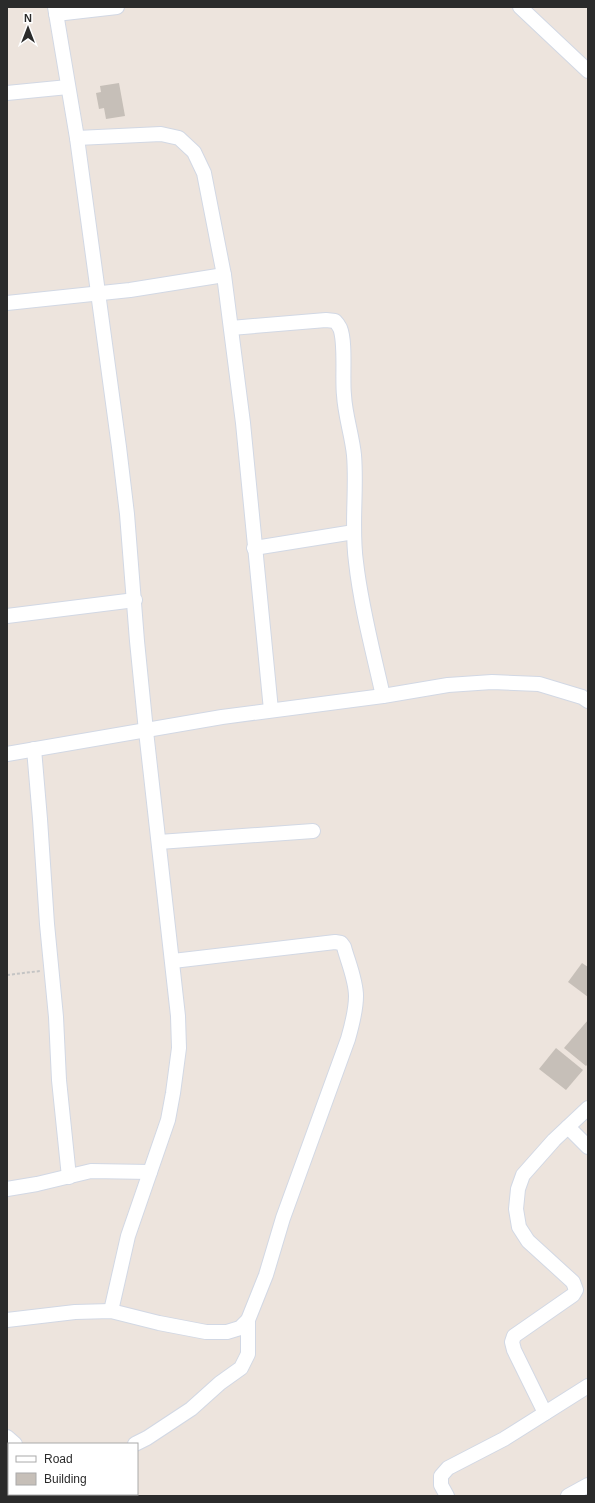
<svg xmlns="http://www.w3.org/2000/svg" width="595" height="1503" font-family="Helvetica,sans-serif">
	<style>
		.building { fill: #c6bfb8 }
		.lines { fill: none; stroke-linecap: round; stroke-linejoin: round }
		.minor-casing { stroke: #d2d8e4; stroke-width: 16 }
		.path { stroke: #c4c4c4; stroke-width: 2; stroke-dasharray: 3 2; stroke-linecap: butt }
		.minor { stroke: #fff; stroke-width: 14 }
	</style>
	<rect width="100%" height="100%" fill="#ede4dd"/>
	<g class="building">
		<polygon points="119,83 125,116 106,119 104,108 99,109 96,93 101,92 100,86"/>
		<polygon points="582,963 588,967 588,997 568,982"/>
		<polygon points="588,1020 588,1064 586,1066 564,1048"/>
		<polygon points="556,1048 583,1070 566,1090 539,1069"/>
	</g>
	<g class="lines">
		<g class="minor-casing">
			<g id="minor">
				<polyline points="55,7 77,138 119,447 127,514 137,641 146,731 178,1016 179,1048 173,1093 168,1120 128,1236 111,1311"/>
				<polyline points="520,7 588,71"/>
				<polyline points="56,14 117,7"/>
				<polyline points="7,93 68,87"/>
				<polyline points="77,138 161,134 179,138 194,152 204,173 224,275 243,423 271,710"/>
				<polyline points="7,303 130,290 224,275"/>
				<path d="M231 328 326 320 335 321C337 323 339 326 340 328 346 342 342 379 344 395 345 415 352 435 354 455 357 491 351 526 356 562 361 607 373 651 383 696"/>
				<polyline points="254,548 354,532"/>
				<polyline points="7,616 135,600"/>
				<polyline points="34,749 40,819 47,924 56,1017 59,1080 69,1177"/>
				<polyline points="7,754 222,717 383,696 448,685 492,682 539,684 582,697 588,701"/>
				<polyline points="159,842 313,831"/>
				<polyline points="568,1127 588,1147"/>
				<polyline points="7,1189 37,1184 91,1171 150,1172"/>
				<path d="M7 1320 75 1312 111 1311 159 1323 206 1332H227L240 1328 248 1320 266 1275 283 1218 348 1039C352 1025 356 1010 356 996 356 980 348 962 344 947L341 943 335 942 173 961"/>
				<polyline points="545,1413 514,1350 512,1342 514,1336 573,1295 576,1290 573,1282 528,1241 519,1227 516,1209 518,1189 523,1175 554,1140 588,1108"/>
				<polyline points="7,1437 15,1444"/>
				<polyline points="135,1444 147,1438 191,1409 220,1383 241,1368 248,1354 248,1320"/>
				<polyline points="127,1494 129,1496"/>
				<polyline points="47,1496 47,1494"/>
				<polyline points="447,1496 441,1485 441,1476 448,1468 504,1439 588,1386"/>
				<polyline points="568,1496 588,1485"/>
			</g>
		</g>
		<polyline class="path" points="7,975 40,971"/>
		<use href="#minor" class="minor"/>
	</g>
	<rect width="595" height="1503" fill="none" stroke="#2b2b2b" stroke-width="16"/>
	<rect x="8" y="1443" width="130" height="52" fill="#ffffff" stroke="#aaaaaa"/>
	<rect x="16" y="1456" width="20" height="6" fill="#ffffff" stroke="#aaaaaa"/>
	<text x="44" y="1463" font-size="12" fill="#2b2b2b">Road</text>
	<rect x="16" y="1473" width="20" height="12" fill="#c6bfb8" stroke="#aaaaaa"/>
	<text x="44" y="1483" font-size="12" fill="#2b2b2b">Building</text>
	<g transform="translate(28 28)" stroke="#ffffff" stroke-width="3" paint-order="stroke">
	<path d="M0-3L7 15L0 10L-7 15Z" fill="#2b2b2b"/>
	<text y="-6" font-size="11" font-weight="bold" text-anchor="middle" fill="#2b2b2b">N</text>
	</g>
</svg>
